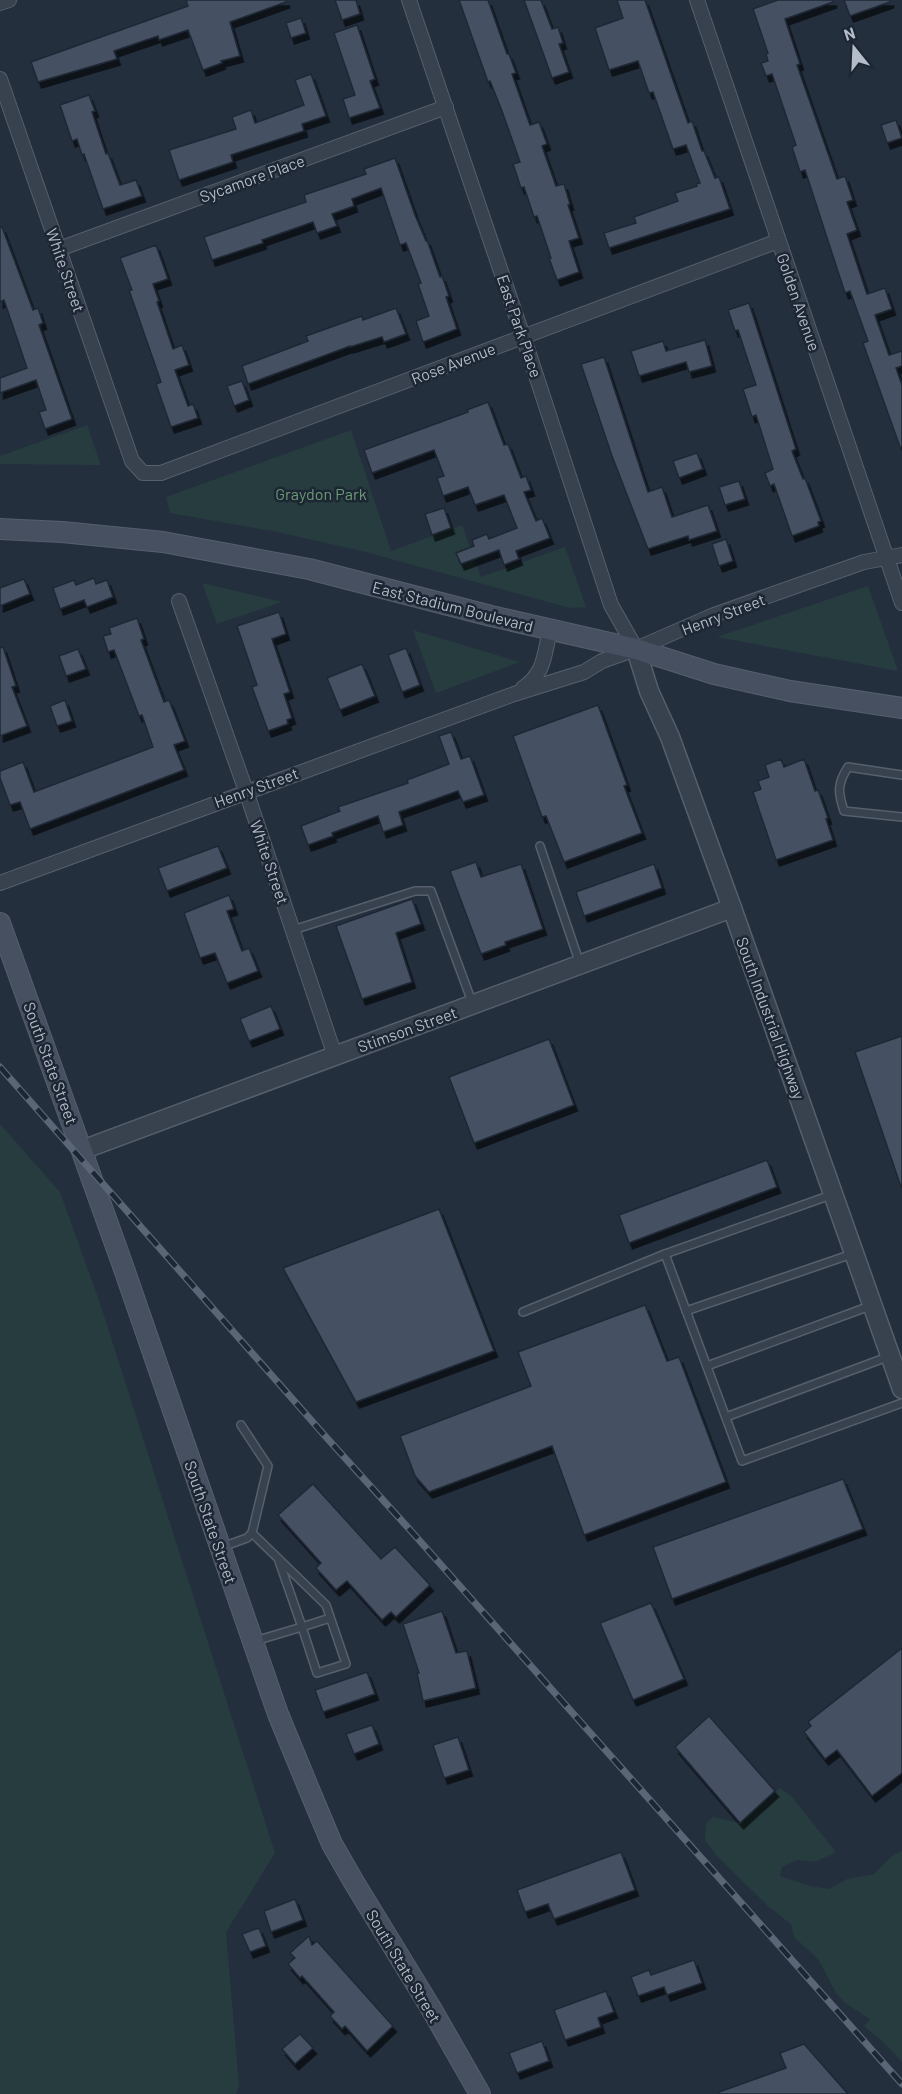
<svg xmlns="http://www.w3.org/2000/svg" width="902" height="2094" font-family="Barlow,sans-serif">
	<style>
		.green { fill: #263c3f }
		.building { fill: #455162; stroke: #1f2835; stroke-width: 1.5; filter: url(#shadow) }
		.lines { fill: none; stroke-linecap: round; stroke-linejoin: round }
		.service-casing { stroke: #565f6c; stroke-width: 10 }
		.minor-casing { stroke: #565f6c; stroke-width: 16 }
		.tertiary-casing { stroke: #565f6c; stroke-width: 21 }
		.secondary-casing { stroke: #565f6c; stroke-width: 22 }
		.service { stroke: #38414e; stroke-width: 7 }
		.minor { stroke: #38414e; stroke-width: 14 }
		.tertiary { stroke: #38414e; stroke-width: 18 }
		.secondary { stroke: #465061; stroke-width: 20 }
		.rail-casing { stroke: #5a6575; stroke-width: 7 }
		.rail { stroke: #1d2633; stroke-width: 4.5; stroke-dasharray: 14; stroke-linecap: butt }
		.labels { text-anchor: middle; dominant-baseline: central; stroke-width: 5; stroke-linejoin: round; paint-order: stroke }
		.street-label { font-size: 16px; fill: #b4bcc9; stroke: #1d2633 }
		.park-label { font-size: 16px; fill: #6b9a76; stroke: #1d2633 }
	</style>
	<defs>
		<filter id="shadow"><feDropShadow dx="3.5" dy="6" stdDeviation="0" flood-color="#0009"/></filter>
	</defs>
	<rect width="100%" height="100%" fill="#242f3e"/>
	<g class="green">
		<polygon points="87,425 101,465 0,464 0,456"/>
		<polygon points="351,430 391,551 462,525 481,577 565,547 586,607 570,608 362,551 277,532 170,513 166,497"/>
		<polygon points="202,583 282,602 217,624"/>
		<polygon points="868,586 898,671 717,637"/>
		<polygon points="413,630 520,662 436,693"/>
		<polygon points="0,1124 60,1192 101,1306 275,1853 226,1932 239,2086 236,2094 0,2094"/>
		<polygon points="780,1788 791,1796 836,1852 815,1862 797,1860 782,1867 780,1876 810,1886 829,1889 847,1879 874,1874 891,1857 902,1851 902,2062 883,2042 864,2026 870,2019 845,2003 836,1993 818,1959 794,1937 791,1924 769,1907 718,1857 705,1841 706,1823 713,1817 740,1823"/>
	</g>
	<g class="building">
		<polygon points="186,0 286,0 286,2 230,22 240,56 221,61 222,63 203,70 188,30 159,40 158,36 114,51 117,59 38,82 31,62 188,6"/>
		<polygon points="335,0 356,0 360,14 342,20"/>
		<polygon points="459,0 488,0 507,54 509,54 516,73 512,74 530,125 539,122 547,144 542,146 556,186 564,184 570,204 568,205 579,238 569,241 579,272 557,280 549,258 551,258 537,216 534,217 524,187 521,188 513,164 520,162 502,111 490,81 488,82"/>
		<polygon points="524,0 541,0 552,29 558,27 563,43 559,44 569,72 552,78"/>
		<polygon points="617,0 645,0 688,123 692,121 702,151 704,151 715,178 719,177 730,209 609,248 604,233 636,223 634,217 678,201 675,193 697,186 696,184 700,183 686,145 673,149 653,92 649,93 638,61 609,70 595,28 623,18"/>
		<polygon points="778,0 833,0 833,2 785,19 800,64 797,65 837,179 845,176 853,200 847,202 857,230 847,234 867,294 885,288 892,309 875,315 889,355 902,351 902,366 896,368 902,385 902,447 900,447 863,343 868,341 850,291 845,293 805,170 800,172 792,147 796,145 772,74 766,76 761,63 768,61 766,54 768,53 753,9"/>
		<polygon points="844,0 890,0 890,2 850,16"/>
		<polygon points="301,18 306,33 291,38 286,23"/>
		<polygon points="357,25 375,79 370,81 380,108 349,118 343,99 355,95 334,33"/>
		<polygon points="311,74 326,116 302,124 304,131 231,155 233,162 179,180 169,150 236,129 232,117 251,110 255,123 304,105 295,80"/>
		<polygon points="89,95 95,111 92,112 106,154 108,153 120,185 136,180 142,196 103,209 84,154 82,155 77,139 72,141 60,105"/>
		<polygon points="896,120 902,138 887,143 881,125"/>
		<polygon points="395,158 415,215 426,241 427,240 440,277 442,276 449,296 446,297 457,329 423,342 416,321 429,316 418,284 421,283 406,243 400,245 381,188 352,199 354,206 332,214 337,226 317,233 313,222 262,240 263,243 212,260 204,237 306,202 304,195 366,174 364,169"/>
		<polygon points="0,227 2,227 33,310 38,308 43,323 39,325 72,419 45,429 39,412 46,410 36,380 0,393 0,378 27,368 4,300 0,302"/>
		<polygon points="156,245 168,279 153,284 159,301 157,302 173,349 182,345 189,365 175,370 188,406 193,404 198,418 171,427 156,384 161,382 129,290 132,290 120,258"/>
		<polygon points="749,303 796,449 792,451 803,479 805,478 821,521 818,522 819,526 792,536 774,484 770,486 765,473 773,469 756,415 752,417 743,389 756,385 738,330 735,331 728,310"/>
		<polygon points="396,308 406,334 384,342 382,337 350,347 350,346 248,384 242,366 308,341 306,336 362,316 363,320"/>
		<polygon points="705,340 712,366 689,372 686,362 639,376 631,351 663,341 666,351"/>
		<polygon points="604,357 648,492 662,487 672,517 708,505 717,531 689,540 688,536 648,549 612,456 581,364"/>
		<polygon points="242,381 249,400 234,406 227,386"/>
		<polygon points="488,402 504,445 508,444 521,478 526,476 531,490 524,492 536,521 542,518 550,538 516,551 519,559 504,565 499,550 461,564 456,553 474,546 472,540 487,534 489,539 517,528 504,495 475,505 468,487 443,496 437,478 444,476 434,450 372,473 364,450 468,412 467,410"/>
		<polygon points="697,453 703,469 679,478 673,461"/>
		<polygon points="739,481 745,499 725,505 719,487"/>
		<polygon points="444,508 451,528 432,535 425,514"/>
		<polygon points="726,539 733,561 719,566 712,544"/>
		<polygon points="94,578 96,584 107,580 113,597 87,607 84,600 60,609 53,588 74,580 76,585"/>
		<polygon points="24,579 30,594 0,606 0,588"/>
		<polygon points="279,612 286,634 272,639 290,692 284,694 292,718 287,720 288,724 268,731 252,687 257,685 237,626"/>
		<polygon points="137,618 144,639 141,640 164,702 169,700 185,741 174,745 184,770 30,829 20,802 10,805 0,778 0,771 23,762 34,792 153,747 142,715 139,716 114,650 108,652 103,636 111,634 109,628"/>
		<polygon points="3,647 16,686 12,687 27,726 0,736 0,648"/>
		<polygon points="406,648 420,685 402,692 388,655"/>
		<polygon points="78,649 86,669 66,676 59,656"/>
		<polygon points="362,664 375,696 340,710 327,678"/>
		<polygon points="65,700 72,721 57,726 50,706"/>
		<polygon points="598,705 627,785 624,786 642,833 564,862 546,816 542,817 513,736"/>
		<polygon points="451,732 461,759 470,756 484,795 463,802 458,791 399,812 403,825 383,832 378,816 332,833 333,836 308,845 301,826 340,811 338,807 408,783 407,780 449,764 439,736"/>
		<polygon points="781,759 784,767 804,759 815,791 818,790 828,818 826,819 833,840 776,860 753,792 761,789 758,781 769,777 765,765"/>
		<polygon points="218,846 227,868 167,891 158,868"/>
		<polygon points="476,862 481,877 521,864 543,929 505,942 506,945 481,954 450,871"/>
		<polygon points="654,864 662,888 584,916 576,892"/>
		<polygon points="229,895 234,909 227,911 242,951 249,948 258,971 227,983 215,953 200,958 184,913"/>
		<polygon points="412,899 421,924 396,933 412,982 362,999 336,926"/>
		<polygon points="271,1006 280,1029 249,1041 240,1019"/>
		<polygon points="902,1036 902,1184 900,1184 855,1052"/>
		<polygon points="549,1039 574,1105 474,1143 449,1077"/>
		<polygon points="767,1160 777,1187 629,1243 619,1215"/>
		<polygon points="439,1209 494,1351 356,1402 283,1268"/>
		<polygon points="645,1305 667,1361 679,1357 726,1482 584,1535 552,1446 429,1492 415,1476 400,1436 531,1386 518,1352"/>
		<polygon points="843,1479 863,1529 672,1599 653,1547"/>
		<polygon points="313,1484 381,1559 395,1547 430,1585 396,1617 391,1612 382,1620 347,1581 336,1590 316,1568 321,1563 278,1515"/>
		<polygon points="651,1603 684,1679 633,1700 600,1623"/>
		<polygon points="442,1611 456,1653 467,1651 476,1688 423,1701 417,1673 419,1673 403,1624"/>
		<polygon points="902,1648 902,1773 872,1796 837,1750 825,1759 804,1732 811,1726 808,1722"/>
		<polygon points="367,1672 375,1694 323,1712 315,1690"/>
		<polygon points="709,1716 775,1791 740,1823 675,1747"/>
		<polygon points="372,1725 379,1744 354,1754 346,1734"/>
		<polygon points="458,1737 469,1770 444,1778 433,1745"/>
		<polygon points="621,1852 635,1890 554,1919 548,1904 525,1912 517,1890"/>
		<polygon points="295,1899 303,1920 271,1932 264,1911"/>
		<polygon points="259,1928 266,1946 250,1952 242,1934"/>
		<polygon points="309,1936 312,1945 317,1941 393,2026 367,2051 345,2026 342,2029 330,2016 334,2012 302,1976 300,1978 288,1964 295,1958 290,1953"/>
		<polygon points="694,1960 702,1983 667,1995 664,1987 638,1996 631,1977 649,1970 651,1975"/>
		<polygon points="606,1991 614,2012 598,2018 601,2027 565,2040 554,2010"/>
		<polygon points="300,2034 313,2048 295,2064 282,2049"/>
		<polygon points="542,2041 549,2061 517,2073 509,2053"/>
		<polygon points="804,2044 848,2094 719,2094 719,2092 786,2068 780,2053"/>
	</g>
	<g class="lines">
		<g class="service-casing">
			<g id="service">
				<path d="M902 775 848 767C837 784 838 793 844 811L902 817"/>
				<polyline points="540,846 580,964"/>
				<polyline points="293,930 415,891 431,891 472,1002"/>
				<polyline points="665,1254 742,1461 902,1403"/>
				<polyline points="686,1311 852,1254"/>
				<polyline points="523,1312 665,1254 831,1195"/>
				<polyline points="707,1366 870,1306"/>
				<polyline points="726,1417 890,1356"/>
				<polyline points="241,1425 268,1466 252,1533 326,1605 346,1664 317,1673 302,1627 255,1641"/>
				<polyline points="222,1547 247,1538 252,1533"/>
				<polyline points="279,1561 302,1627 330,1618"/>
			</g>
		</g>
		<g class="minor-casing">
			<g id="minor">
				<polyline points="409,0 531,360 611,605 636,649"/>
				<polyline points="697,0 902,603"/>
				<polyline points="0,3 9,0"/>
				<polyline points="0,79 132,461 143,473 161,473 778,241"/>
				<polyline points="59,249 446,107"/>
				<polyline points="179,601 246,791 335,1056"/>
				<path d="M523 688C545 673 544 655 550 630"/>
				<polyline points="0,883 514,694 584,672 602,661 636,649 714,615 864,562 902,555"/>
			</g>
		</g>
		<g class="tertiary-casing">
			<g id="tertiary">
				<polyline points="636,649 649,691 670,737 732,908 902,1389"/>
				<polyline points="82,1150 732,908"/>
			</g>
		</g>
		<g class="secondary-casing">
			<g id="secondary">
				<polyline points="0,529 62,532 163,542 309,569 491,616 636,649 714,674 790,691 902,708"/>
				<polyline points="0,923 123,1266 278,1714 311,1794 332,1844 355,1884 432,2010 480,2094"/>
			</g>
		</g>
		<use href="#service" class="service"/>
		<use href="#minor" class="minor"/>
		<use href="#tertiary" class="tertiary"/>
		<use href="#secondary" class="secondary"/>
		<g class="rail-casing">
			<polyline id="rail" points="0,1067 326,1437 411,1531 902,2084"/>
		</g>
		<use href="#rail" class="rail"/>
	</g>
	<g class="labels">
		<g class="street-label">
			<text transform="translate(252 178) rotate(-20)">Sycamore Place</text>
			<text transform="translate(66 270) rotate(71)">White Street</text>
			<text transform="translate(799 302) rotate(71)">Golden Avenue</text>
			<text transform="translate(520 326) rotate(71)">East Park Place</text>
			<text transform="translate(453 363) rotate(-21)">Rose Avenue</text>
			<text transform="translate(453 606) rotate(14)">East Stadium Boulevard</text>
			<text transform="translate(723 614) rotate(-21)">Henry Street</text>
			<text transform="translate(256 787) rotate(-20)">Henry Street</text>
			<text transform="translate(270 862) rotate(71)">White Street</text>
			<text transform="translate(771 1018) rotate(70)">South Industrial Highway</text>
			<text transform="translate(407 1029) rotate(-20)">Stimson Street</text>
			<text transform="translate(51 1063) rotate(70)">South State Street</text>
			<text transform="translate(211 1522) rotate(71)">South State Street</text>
			<text transform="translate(404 1966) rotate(59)">South State Street</text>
		</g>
		<g class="park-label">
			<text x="321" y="493">Graydon Park</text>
		</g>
	</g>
	<g transform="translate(854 48) rotate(342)" stroke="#1d2633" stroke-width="4.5" paint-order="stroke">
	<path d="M0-4.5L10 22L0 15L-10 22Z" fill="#b4bcc9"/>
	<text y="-9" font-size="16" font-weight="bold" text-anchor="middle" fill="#b4bcc9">N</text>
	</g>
</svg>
